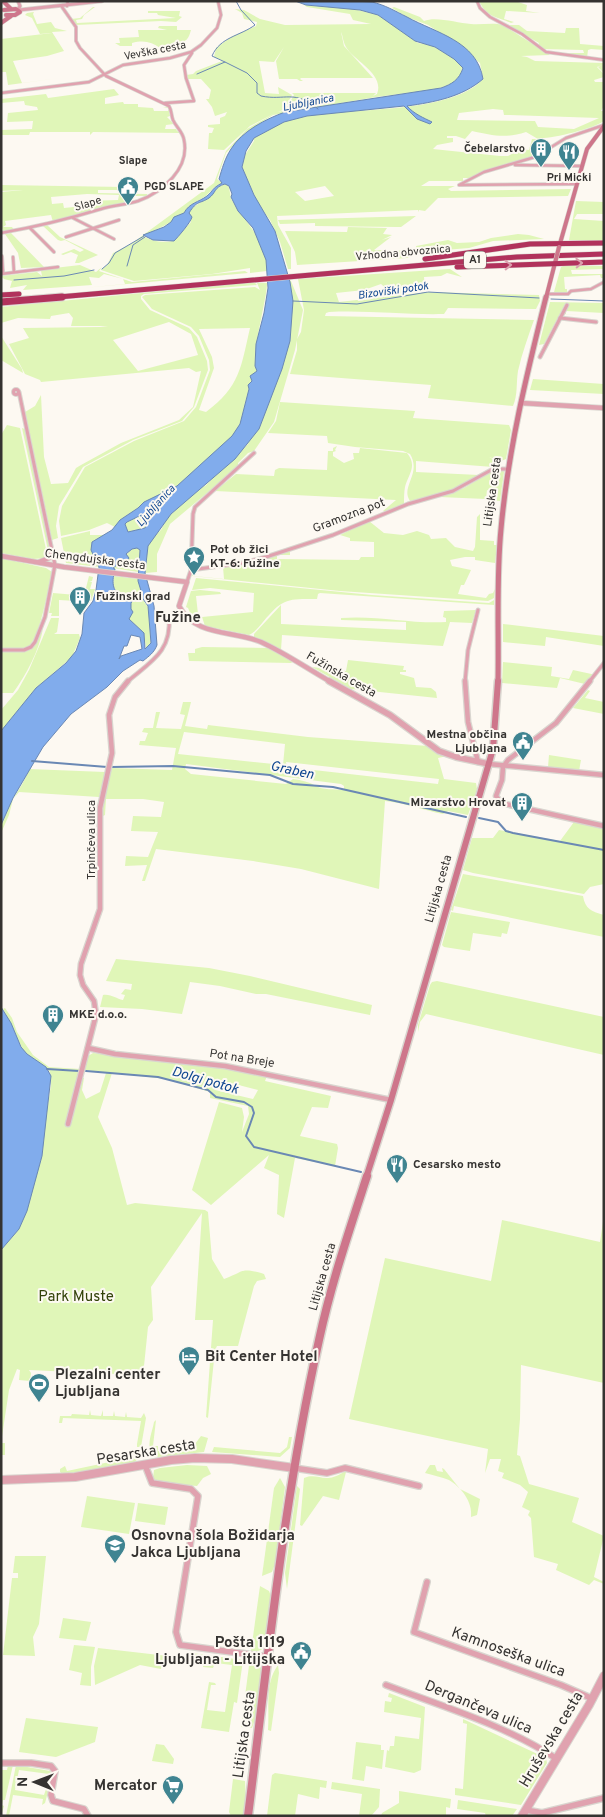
<svg xmlns="http://www.w3.org/2000/svg" width="605" height="1817" font-family="Overpass,sans-serif">
	<style>
		.green { fill: #e0f6b8; fill-rule: evenodd }
		.water { fill: #81acec; stroke: #6a88b4; fill-rule: evenodd }
		.lines { fill: none; stroke-linecap: round; stroke-linejoin: round }
		.stream-far1 { stroke: #6a88b4; stroke-width: 1 }
		.stream { stroke: #6a88b4; stroke-width: 2 }
		.minor-far3-casing { stroke: #d9d5cf; stroke-width: 4 }
		.minor-far2-casing { stroke: #d9d5cf; stroke-width: 5 }
		.minor-far1-casing { stroke: #d9d5cf; stroke-width: 7 }
		.minor-casing { stroke: #d9d5cf; stroke-width: 8 }
		.tertiary-far3-casing { stroke: #d9d5cf; stroke-width: 4.5 }
		.tertiary-far2-casing { stroke: #d9d5cf; stroke-width: 6 }
		.tertiary-far1-casing { stroke: #d9d5cf; stroke-width: 8 }
		.tertiary-casing { stroke: #d9d5cf; stroke-width: 10 }
		.secondary-far3-casing { stroke: #d9d5cf; stroke-width: 5 }
		.secondary-far2-casing { stroke: #d9d5cf; stroke-width: 7 }
		.secondary-far1-casing { stroke: #d9d5cf; stroke-width: 9 }
		.secondary-casing { stroke: #d9d5cf; stroke-width: 11 }
		.motorway-far1-casing { stroke: #d9d5cf; stroke-width: 6 }
		.motorway-casing { stroke: #d9d5cf; stroke-width: 9 }
		.minor-far3 { stroke: #e0a2af; stroke-width: 2.5 }
		.minor-far2 { stroke: #e0a2af; stroke-width: 3 }
		.minor-far1 { stroke: #e0a2af; stroke-width: 4.5 }
		.minor { stroke: #e0a2af; stroke-width: 5.5 }
		.tertiary-far3 { stroke: #e0a2af; stroke-width: 3 }
		.tertiary-far2 { stroke: #e0a2af; stroke-width: 4.5 }
		.tertiary-far1 { stroke: #e0a2af; stroke-width: 5.5 }
		.tertiary { stroke: #e0a2af; stroke-width: 8 }
		.secondary-far3 { stroke: #ce768b; stroke-width: 4 }
		.secondary-far2 { stroke: #ce768b; stroke-width: 5 }
		.secondary-far1 { stroke: #ce768b; stroke-width: 6 }
		.secondary { stroke: #ce768b; stroke-width: 8 }
		.motorway-far1 { stroke: #b1325c; stroke-width: 5 }
		.motorway { stroke: #b1325c; stroke-width: 7 }
		.secondary-bridge-casing { stroke: #d9d5cf; stroke-width: 5; stroke-linecap: butt }
		.secondary-bridge { stroke: #ce768b; stroke-width: 4 }
		.oneway { stroke: #db9fae }
		.labels { text-anchor: middle; dominant-baseline: central; stroke-width: 4; stroke-linejoin: round; paint-order: stroke }
		.far-street-label { font-size: 11px; fill: #353331; stroke: #fdf9f2 }
		.far-water-label { font-size: 11px; font-style: italic; fill: #0e4590; stroke: #fdf9f2 }
		.far-poi-label { font-size: 11px; font-weight: bold; fill: #353331; stroke: #fdf9f2; text-anchor: end }
		.far-neighbourhood-label { font-size: 11px; font-weight: bold; fill: #353331; stroke: #fdf9f2 }
		.shield { fill: #fdf9f2; stroke: #716e6b; stroke-width: 1 }
		.shield-label { font-size: 11px; font-weight: bold; fill: #353331 }
		.street-label { font-size: 12px; fill: #353331; stroke: #fdf9f2 }
		.poi-label { font-size: 12px; font-weight: bold; fill: #353331; stroke: #fdf9f2; text-anchor: start }
		.water-label { font-size: 14px; font-style: italic; fill: #0e4590; stroke: #fdf9f2 }
		.quarter-label { font-size: 15px; font-weight: bold; fill: #353331; stroke: #fdf9f2 }
		.near-park-label { font-size: 15px; fill: #334209; stroke: #fdf9f2 }
		.near-poi-label { font-size: 15px; font-weight: bold; fill: #353331; stroke: #fdf9f2; text-anchor: start }
		.near-street-label { font-size: 15px; fill: #353331; stroke: #fdf9f2 }
	</style>
	<rect width="100%" height="100%" fill="#fdf9f2"/>
	<g class="green">
		<path d="M479 1H515L527 5 526 11 540 13 506 11 504 19 514 22 511 23C497 16 488 19 479 1Z"/>
		<path d="M304 5 350 8 378 15 418 43 431 45 453 58 462 67 461 76 452 84 433 90 376 97 273 115 245 133 239 139 226 153 217 179 222 183C212 188 214 188 207 195 204 198 198 200 194 203 189 206 187 211 183 214 171 223 158 229 143 236 151 241 166 244 175 240 177 238 187 226 191 222L189 213 192 208 210 196 218 187 226 184 229 187 231 199 255 233 266 257 267 271 250 273V268L212 274 134 281 101 270 107 265 113 253 131 244 214 183 226 151 247 129 275 113 250 126 224 150 208 149 209 133H212L214 128 208 127V125L220 124V118L225 116 227 112 215 116 212 107 206 99H209L211 90 201 79H187L186 75 193 74 196 71 222 61 226 62 214 57 216 48 231 37 256 26 257 22 244 19 242 13 235 9 244 10 260 19 285 25 371 24 353 20 350 14 307 7ZM341 32C343 36 343 42 346 47 354 61 385 74 377 94L373 96 376 93H292L294 95 286 109 287 110 278 112 285 109 292 95 278 87 279 94 265 93 259 61 274 62 284 47 276 61 279 79H297L300 81H303L300 79 301 78H373L344 46Z"/>
		<polygon points="93,7 95,7 84,15 82,19 76,20 77,23 176,18 158,15 157,13 148,13 148,11 180,11 179,16 182,17 176,22 161,21 76,25 71,19 80,18"/>
		<path d="M394 7 420 17 424 21C436 16 457 23 471 24 482 25 493 22 503 25L550 55 521 56 527 57 535 61 604 63V73L598 67 602 65 597 67 604 74V77L594 80 595 82H604V106L601 111H604V121C592 129 552 139 538 138L544 139 541 148 547 149 538 155 470 178H463V181H429L421 186H455L448 189 451 191 571 189 568 196 438 198 425 211 419 210V212L418 210 277 216 278 225 291 248V269H288L280 242 270 220 258 204 242 167 245 155 254 141 253 138C261 136 265 130 273 126 280 122 290 120 298 118 347 106 449 116 483 79L480 63 451 40 428 25 407 17 392 8ZM493 109 503 110 504 115H509L599 118 574 129 538 127 535 121 457 120 459 113ZM472 131C491 135 505 139 526 132L538 139H532L529 150 521 149 508 156H500L433 149 437 145 453 142V138H447V136H456L465 139ZM325 186 334 196 305 201 295 192Z"/>
		<polygon points="34,12 33,14 37,24 51,22 55,28 67,31 52,32 64,51 47,56 13,61 22,83 60,78 8,85 6,72 1,72 1,39 52,33 40,34 32,18 25,15 27,13"/>
		<polygon points="511,25 519,25 527,31 565,33 566,28 579,28 580,44 604,46 604,50 591,49 588,50 587,58 553,53 584,53 583,50 543,49 538,45 539,43 509,26"/>
		<path d="M159 26H177V30H191C188 41 185 43 174 42L172 46H164L163 48H160C152 42 144 40 132 43V46H120L115 43H120L119 38 139 37 138 30H167L158 28Z"/>
		<polygon points="114,89 119,95 105,98 105,104 123,102 124,104 138,104 138,107 153,108 154,111 168,111 168,108 163,108 168,107 170,116 167,117 174,124 166,125 165,129 176,129 177,131 181,133 93,132 90,135 90,132 30,132 29,135 1,135 1,130 32,129 33,121 7,122 8,113 38,110 37,107 25,105 24,101 1,103 1,99 46,94 48,98"/>
		<path d="M1 185 124 187 123 190H98V193L147 194V196H123V200H127L128 203 53 222 51 215 5 221 6 225 3 227H12L14 230 1 233 3 230 1 226V192L23 190 1 191ZM87 194 119 195 118 200 87 201 83 203V206L64 208 63 203 52 204 51 197Z"/>
		<polygon points="576,201 604,202 604,214 577,214 574,219 604,221 604,241 569,240"/>
		<polygon points="416,216 401,227 397,227 315,226 315,223 280,224 278,220"/>
		<polygon points="47,225 60,237 98,255 79,263 75,263 78,255 71,252 63,255 61,254 74,249 80,252 84,250 65,240 61,241 58,240 43,226"/>
		<polygon points="348,227 387,228 383,234 392,235 382,240 391,237 374,250 417,251 416,246 448,240 457,243 479,242 491,238 518,234 529,235 544,239 493,241 469,248 421,252 407,258 297,265 295,252 285,231 347,232"/>
		<polygon points="11,233 44,267 21,268 18,253 5,234"/>
		<polygon points="80,265 96,272 102,267 99,271 132,282 245,271 248,273 83,288 125,284 123,279 104,274 99,278 89,277 92,285 23,290 27,285 10,288 12,281 4,279 1,276 37,272 42,276 41,271 3,274"/>
		<polygon points="563,266 604,266 604,269 571,270 572,274 604,274 604,278 601,278 600,275 564,277 565,289 567,289 567,294 554,292 561,267"/>
		<path d="M450 269 462 277 447 273 441 276 424 277 425 288 422 291 392 294 381 284 364 290 336 293 339 302 428 292 539 295 540 301 536 309 448 308 444 314C405 315 367 310 329 312L326 313 325 316 534 320C528 337 522 353 518 371 516 383 518 395 513 406L428 398 431 385 290 374 297 350V339L301 332 304 310 298 279Z"/>
		<polygon points="289,280 291,281 303,310 295,350 274,422 254,451 248,453 238,463 238,467 170,524 157,554 157,572 145,573 148,546 153,537 161,530 167,518 199,488 205,486 248,444"/>
		<path d="M242 283H255L257 285 144 294 141 296V299L150 310 189 328 197 337 207 361 208 370 194 407 182 421 133 440 83 467 59 506 56 526 58 538 52 540 25 412 35 406 41 395 44 457 51 484 68 483 76 468 81 465 121 443 179 420 193 407 201 371 196 372 189 368 41 382 40 380 25 374 9 344 29 338 23 328 100 327 108 326H71L73 318 69 313 51 316 50 319 18 318 1 323V307ZM169 322 191 334 198 355 138 371 113 340Z"/>
		<path d="M257 283H267V285C266 303 250 358 257 371L248 386 249 389 240 424 235 434 188 477 177 486 144 502 138 508 120 520 115 527 107 523 89 530 61 536 59 521 62 506 85 467 134 441 184 421 196 407 210 370 209 360 199 336 191 327 152 309 142 297 145 295 255 287 260 290ZM250 328C241 367 240 387 206 412L199 410 214 368 212 357 199 329Z"/>
		<polygon points="550,302 604,303 604,313 566,311 566,314 582,315 563,314 568,304 565,304 544,344 539,345"/>
		<polygon points="1,336 22,369 23,373 1,360"/>
		<polygon points="533,379 604,384 604,394 530,390"/>
		<path d="M280 402 415 411 413 418 509 425 511 430 506 459 501 461 489 457 499 462 501 466 493 467 416 461V472L479 475 449 491 410 501C400 487 422 474 410 454L403 451 355 447 328 443 327 436 268 433 276 421Z"/>
		<polygon points="7,425 20,428 47,554 45,558 33,559 1,553 1,435"/>
		<polygon points="22,428 25,429 51,552 49,555"/>
		<path d="M337 446 335 450 336 451 333 452V456L344 463 354 459 353 453H359L360 448 407 453C418 466 408 475 405 487 404 492 404 498 404 504L386 511H383L396 500 215 491 236 474 274 476 275 470 279 468 327 470 328 451H333V448Z"/>
		<polygon points="494,470 503,470 504,472 500,501 488,500 489,491 487,490 486,499 439,497 464,488"/>
		<polygon points="152,510 155,511 145,528 128,532 125,524 127,522"/>
		<polygon points="480,514 480,540 494,541 494,545 497,545 495,563 475,560 475,557 465,557 450,560 452,566 471,570 464,585 461,585 458,594 486,598 489,594 493,593 495,589 494,598 488,601 340,591 192,576 193,572 202,569 194,571 194,576 224,579 223,567 266,560 266,558 290,550 290,555 277,555 277,559 359,560 361,557 374,557 374,542 350,541 350,538 340,535 369,521 384,533 403,535 417,531 429,535 431,539 446,538 455,547 473,551 475,547 477,517"/>
		<polygon points="90,531 90,535 104,535 92,542 91,550 99,567 66,563 61,538"/>
		<polygon points="137,548 140,550 138,572 113,568 132,549"/>
		<path d="M1 558 46 568 52 572C48 588 40 638 28 647 22 651 9 649 1 649Z"/>
		<polygon points="89,576 93,577 92,581 89,581 92,582 90,589 95,589 91,601 86,601 86,598 76,598 76,601 59,600 59,616 51,616 52,613 49,613 53,593 88,596 88,593 85,592"/>
		<path d="M114 576 138 579 141 593C130 599 118 597 113 585Z"/>
		<path d="M196 578 372 595 489 603 494 600V605L320 593 318 594 317 599C287 599 283 598 263 622 259 627 255 632 249 635L205 626 202 617 253 612 254 593 210 588 192 590Z"/>
		<polygon points="200,590 220,592 221,594 196,596 198,614 191,615 188,608 186,607 191,591"/>
		<polygon points="136,597 141,597 148,607 151,644 146,648 144,633 129,619 130,603"/>
		<path d="M281 605V624L406 630V622L341 620V618C376 615 411 624 446 622V618L443 617 444 611 476 610 472 623 450 622 443 646 282 635 281 650 254 637V634Z"/>
		<polygon points="51,618 59,618 57,632 54,634 79,634 80,638 72,657 36,688 1,731 1,710 18,690 29,670"/>
		<polygon points="503,624 604,636 604,646 546,637 545,646 503,642"/>
		<path d="M43 629C39 651 26 675 13 693H1V652C26 652 32 653 43 629Z"/>
		<polygon points="202,647 270,648 294,661 291,663 189,661 188,653 195,653 195,649"/>
		<polygon points="348,660 404,666 403,670 406,670 406,672 400,672 400,674 414,678 416,687 431,688 436,692 437,698 351,689 312,667 346,671"/>
		<polygon points="503,662 552,667 551,676 569,679 573,670 596,675 589,685 560,678 557,688 502,683"/>
		<polygon points="588,690 590,691 585,698 604,702 604,714 573,708"/>
		<path d="M183 702H191L185 726 207 729 208 725 308 737 428 746 447 756 438 758 444 779 476 783 477 789 468 815 448 811 443 814C423 810 405 803 385 801L379 889 301 869 253 861 156 849 145 881H142L147 865 125 866 126 856 148 857 158 832 131 831 133 816 161 817 164 802 143 799H106L105 815 103 816V801L112 768 172 770 176 748 139 745 140 741H145L148 733 142 732 144 728H153L156 712H160L156 728 181 729 185 715 180 714ZM184 732 285 744 283 765 178 754ZM286 762 439 779 438 784 287 767ZM186 764 341 784 344 786V789L342 790C334 789 323 790 316 786 309 782 302 780 293 779L286 784 191 774 185 769Z"/>
		<polygon points="549,755 581,760 579,771 548,767"/>
		<path d="M29 769 105 772V774L99 797 19 792 13 799 9 815 1 833C1 809 22 791 29 769Z"/>
		<polygon points="574,822 604,828 604,884 590,887 584,894 473,873 463,870 472,838 493,838 499,830 560,841"/>
		<path d="M463 874 583 896C585 909 592 912 604 915V937L454 906 453 911 451 910Z"/>
		<polygon points="451,912 510,922 507,934 502,933 501,937 473,933 470,951 444,947 442,945"/>
		<path d="M116 959 209 968 250 976 372 1005 370 1015 266 994H256L220 986 190 982 182 1014 142 1009 100 1007 103 995C112 994 116 999 123 1000L125 995 121 994 125 989 131 990 132 984 106 981Z"/>
		<polygon points="437,981 604,1017 604,1055 426,1014 420,1022 418,1032 418,1025 430,985 432,982"/>
		<path d="M5 1008 12 1018 17 1032 33 1055 49 1067 81 1069 79 1078H84L82 1090 86 1099 100 1092 106 1073H112L98 1117 112 1148 127 1205 135 1203 205 1210 208 1212 212 1259 224 1279C245 1271 240 1267 264 1274L266 1279 257 1281 254 1286 238 1346H217L215 1350 208 1418 206 1417 213 1320H195L202 1213 151 1287 153 1320 148 1327 144 1366 137 1375 29 1370 31 1373 30 1381 19 1380 20 1370 17 1369 9 1390 1 1443H5V1455H1V1250L19 1229 42 1156 45 1123 51 1085 50 1072 46 1067 24 1052 3 1009Z"/>
		<path d="M93 1053 195 1063 267 1076 265 1081 331 1096 328 1108 312 1107 300 1136 337 1144 338 1148 335 1166 295 1158 284 1218 277 1214 279 1175 264 1168 269 1155 211 1205 192 1190 219 1102 242 1108 244 1117 242 1132 249 1114 248 1106 210 1098V1092L166 1079 84 1070 88 1056ZM219 1080 258 1090 253 1099 215 1090Z"/>
		<polygon points="604,1215 604,1383 521,1365 520,1419 517,1455 520,1456 529,1484 579,1498 572,1522 604,1536 594,1577 604,1582 604,1584 594,1580 589,1585 556,1570 558,1564 534,1557 531,1518 528,1515 530,1511 522,1507 528,1492 520,1485 502,1478 504,1473 498,1471 501,1459 490,1459 485,1473 488,1449 349,1419 385,1258 491,1281 502,1220 600,1242"/>
		<polygon points="90,1410 91,1415 101,1416 103,1410 103,1416 113,1416 114,1411 115,1416 125,1417 126,1412 127,1417 141,1418 144,1413 146,1418 141,1447 137,1447 137,1444 141,1421 63,1418 62,1423 59,1423 60,1416 71,1416 72,1414 89,1415"/>
		<path d="M156 1420 153 1446H158V1451L182 1450 184 1441H187V1444H195L201 1436 208 1438 204 1452 158 1457C143 1451 152 1434 154 1422Z"/>
		<polygon points="289,1437 292,1437 290,1448 280,1457 212,1452 214,1447 280,1453 287,1447"/>
		<polygon points="140,1450 138,1459 132,1464 64,1475 60,1472 60,1469 65,1466 67,1471 138,1456 138,1451"/>
		<polygon points="187,1465 207,1466 211,1474 203,1478 197,1486 159,1483 153,1478 154,1470 160,1468"/>
		<path d="M430 1465H435L437 1471 443 1472 442 1468 444 1469 460 1489 480 1499 477 1515 471 1517C473 1502 461 1487 449 1480 442 1477 432 1475 425 1473Z"/>
		<path d="M344 1472H346L339 1500 323 1496 302 1526 300 1525 304 1478C319 1472 323 1485 344 1472Z"/>
		<polygon points="280,1478 285,1487 275,1564 272,1572 262,1576 274,1488"/>
		<polygon points="297,1486 300,1489 287,1589 285,1573"/>
		<polygon points="87,1496 135,1503 129,1534 81,1527"/>
		<polygon points="138,1503 168,1507 165,1525 135,1521"/>
		<polygon points="15,1556 46,1556 39,1624 33,1637 35,1656 3,1655 12,1578 18,1578 18,1573 13,1573"/>
		<path d="M260 1586 269 1591 272 1599 266 1645C262 1651 257 1652 251 1651Z"/>
		<polygon points="63,1618 91,1622 86,1641 59,1638"/>
		<polygon points="74,1645 95,1647 91,1667 91,1686 80,1685 82,1673 69,1670"/>
		<polygon points="98,1648 168,1656 167,1662 162,1661 161,1669 140,1665 95,1685 94,1666"/>
		<polygon points="192,1653 243,1660 237,1703 234,1702 229,1732 201,1728 209,1682 215,1683 216,1685 211,1685 207,1710 225,1712 232,1665 215,1663 213,1668 203,1667 205,1658 187,1655"/>
		<polygon points="250,1658 256,1660 263,1669 257,1713 252,1728 241,1727"/>
		<path d="M278 1665 279 1673 271 1731 268 1730C270 1709 264 1684 278 1665Z"/>
		<polygon points="389,1693 425,1707 421,1770 414,1773 385,1767 387,1750 389,1751 390,1746 394,1746 395,1736 419,1739 421,1718 384,1712 385,1701 391,1702 392,1698 388,1697"/>
		<polygon points="26,1718 98,1727 95,1742 56,1757 19,1752"/>
		<polygon points="463,1719 546,1758 547,1763 521,1805 455,1795 455,1788 463,1789 467,1724 463,1723"/>
		<polygon points="356,1742 381,1745 381,1750 384,1750 382,1769 366,1766 364,1781 352,1779"/>
		<polygon points="156,1744 164,1745 174,1759 173,1764 152,1761"/>
		<polygon points="8,1765 13,1765 5,1800 3,1800 2,1805 4,1806 1,1816 1,1770 7,1770"/>
		<polygon points="16,1765 50,1771 52,1775 48,1780 49,1774 19,1770 15,1790 44,1795 46,1789 48,1792 45,1803 42,1805 43,1799 13,1795 9,1816 6,1816"/>
		<polygon points="275,1773 327,1781 326,1788 320,1787 319,1799 298,1794 295,1816 267,1816 272,1775"/>
		<polygon points="233,1779 245,1781 246,1801 243,1816 231,1816 229,1812"/>
		<polygon points="332,1782 380,1789 379,1807 371,1816 359,1816 362,1794 331,1789"/>
		<polygon points="399,1791 451,1799 450,1808 446,1807 446,1816 381,1816 382,1813 399,1803"/>
		<polygon points="458,1800 517,1809 512,1816 486,1816 485,1813 457,1809"/>
	</g>
	<g class="water">
		<path d="M295 1C320 1 347 0 372 2 385 5 395 11 407 17 436 33 477 41 483 79 462 97 435 102 407 106 414 114 424 118 432 122L430 124 417 119 404 106 307 116 284 122 254 138 246 151 242 167 254 195 275 231 290 282 293 301 290 341 282 369 259 429 235 459 171 514 148 546 145 573 154 606 157 645C154 653 149 656 143 661L140 660 123 671 107 687 71 714 43 747 13 798 1 825V731L36 688 66 663 76 651 82 634 84 613 93 601 96 590 99 567 91 550 92 542 112 530 120 520 138 508 144 502 177 486 232 436 240 424 249 389 248 385 252 381 250 376 257 371 255 366 256 344 264 313 268 288 266 260 253 228 238 211 231 197 232 194 229 186 225 184C214 187 216 193 209 198 200 204 197 200 189 213L192 217C191 222 178 237 174 241L153 240 143 235 164 227 171 222 174 217 184 213C189 203 199 202 207 196 214 190 211 189 222 183L219 179C222 169 225 158 231 149 242 131 266 119 285 112L441 88C452 84 459 80 463 68L454 59 435 47 415 41 378 15 360 10 306 5ZM152 510H155L145 528 128 532 125 524 127 522ZM137 548 140 550 138 581 142 594 136 595 130 593 123 597C111 591 112 581 115 569L113 568 117 565 124 566 129 558 126 554 132 549ZM136 596H141L148 606 151 643 145 649 144 633 129 619 133 612 131 609V603ZM131 635 140 637 142 649 121 656 119 659 124 646H127Z"/>
		<polygon points="1,1007 11,1023 21,1047 27,1054 46,1067 51,1076 42,1156 27,1211 19,1229 1,1250"/>
	</g>
	<g class="lines">
		<g class="stream-far1">
			<path d="M225 62 212 56C220 37 240 36 255 25L241 10 236 1"/>
			<path d="M197 74 225 62 247 73 257 83V93L261 96C285 101 295 89 318 109"/>
			<polyline points="127,266 133,245 145,237"/>
			<polyline points="102,269 109,263 115,253 144,236"/>
			<polyline points="14,280 64,276 94,270"/>
			<polyline points="551,299 604,301"/>
			<polyline points="293,301 357,304 428,292 539,298"/>
		</g>
		<g class="stream">
			<polyline points="32,761 107,767"/>
			<polyline points="111,767 173,766 270,775 293,784 333,787 466,817"/>
			<polyline points="479,818 498,822 506,831 513,833 604,850"/>
			<polyline points="47,1069 79,1071"/>
			<polyline points="86,1071 158,1077 208,1090 216,1097 244,1102 252,1107 254,1113 246,1136 254,1147 361,1172"/>
		</g>
		<g class="minor-far3-casing">
			<g id="minor-far3">
				<polyline points="477,1 480,8 490,17 522,34 546,52 604,60"/>
				<polyline points="67,6 68,1"/>
				<polyline points="1,93 89,82 123,65 170,58 191,52 201,45 217,28 221,15 218,1"/>
				<polyline points="165,103 194,101 186,78 184,65 192,53"/>
				<polyline points="515,165 582,166"/>
				<polyline points="577,184 459,185 484,172 535,157 566,138 604,125"/>
				<polyline points="73,218 114,239"/>
				<polyline points="30,228 54,252"/>
				<path d="M1 233C35 227 68 219 101 209 113 205 126 205 138 201 163 192 190 168 184 140 183 132 176 127 173 120 171 115 172 111 169 106L106 76 80 48 76 41V27L62 7"/>
				<polyline points="66,237 119,220"/>
				<polyline points="2,256 3,272"/>
				<polyline points="13,257 14,272"/>
				<polyline points="1,274 58,267"/>
				<polyline points="547,294 568,294 571,291 591,289 604,282"/>
			</g>
		</g>
		<g class="minor-far2-casing">
			<g id="minor-far2">
				<polyline points="560,318 596,322"/>
				<polyline points="540,357 567,305"/>
				<circle cx="16" cy="392" r="2.5"/>
				<polyline points="191,570 242,563 266,557 333,535 408,504 453,491 493,469 509,469"/>
				<polyline points="187,582 191,570 193,514 195,507 254,453"/>
				<polyline points="1,650 24,650 31,647 35,642 45,617 55,565 19,392"/>
				<path d="M127 682C150 662 172 652 169 617L180 610"/>
				<polyline points="465,682 468,650 478,610"/>
				<polyline points="589,682 604,663"/>
			</g>
		</g>
		<g class="minor-far1-casing">
			<g id="minor-far1">
				<polyline points="465,681 468,722 478,762"/>
				<polyline points="489,764 604,775"/>
				<polyline points="503,767 508,760 556,723 590,681"/>
				<polyline points="503,767 502,780 496,796 501,803 604,826"/>
				<polyline points="88,1048 115,1054 225,1066 391,1100"/>
				<polyline points="68,1124 96,1015 94,1001 83,985 80,975 81,964 100,909 100,808 112,753 109,715 115,697 128,681"/>
			</g>
		</g>
		<g class="minor-casing">
			<g id="minor">
				<polyline points="145,1465 152,1483 191,1489 198,1496 176,1632 180,1645 269,1657"/>
				<polyline points="294,1468 327,1473 345,1468 419,1486"/>
				<polyline points="427,1582 414,1632 561,1685 593,1699"/>
				<path d="M386 1685C444 1707 505 1725 557 1759"/>
				<polyline points="1,1763 31,1763 51,1766 55,1771 51,1795 53,1801 84,1809 88,1816"/>
				<polyline points="526,1810 542,1813 604,1798"/>
			</g>
		</g>
		<g class="tertiary-far3-casing">
			<g id="tertiary-far3">
				<polyline points="18,1 20,6 18,10"/>
				<polyline points="19,10 102,1"/>
			</g>
		</g>
		<g class="tertiary-far2-casing">
			<g id="tertiary-far2">
				<polyline points="521,403 604,408"/>
				<path d="M1 556 64 567 187 582 179 606C195 637 233 630 261 642 285 653 308 669 331 682"/>
				<polyline points="39,562 49,558 53,552"/>
			</g>
		</g>
		<g class="tertiary-far1-casing">
			<polyline id="tertiary-far1" points="329,681 390,715 439,751 456,757 489,764"/>
		</g>
		<g class="tertiary-casing">
			<g id="tertiary">
				<polyline points="1,1480 75,1477 171,1460 195,1458 232,1459 294,1468"/>
				<polyline points="522,1816 589,1705 604,1676"/>
			</g>
		</g>
		<g class="secondary-far3-casing">
			<g id="secondary-far3">
				<polyline points="3,1 11,9"/>
				<polyline points="4,10 16,9 20,12 15,15 6,15"/>
				<polyline points="1,23 11,16"/>
				<polyline points="559,247 587,149 604,126"/>
				<polyline points="546,298 556,259"/>
			</g>
		</g>
		<g class="secondary-far2-casing">
			<path id="secondary-far2" d="M498 682C499 631 496 580 501 529 508 450 527 373 546 297"/>
		</g>
		<g class="secondary-far1-casing">
			<polyline id="secondary-far1" points="366,1178 391,1100 493,749 498,681"/>
		</g>
		<g class="secondary-casing">
			<path id="secondary" d="M248 1816C268 1657 284 1497 319 1340 331 1284 349 1231 367 1176"/>
		</g>
		<g class="motorway-far1-casing">
			<g id="motorway-far1">
				<polyline points="425,259 530,244 604,243"/>
				<polyline points="457,267 604,262"/>
				<polyline points="1,295 19,294"/>
				<polyline points="47,298 517,257 604,254"/>
			</g>
		</g>
		<g class="motorway-casing">
			<polyline id="motorway" points="1,302 62,297"/>
		</g>
		<use href="#minor-far3" class="minor-far3"/>
		<use href="#minor-far2" class="minor-far2"/>
		<use href="#minor-far1" class="minor-far1"/>
		<use href="#minor" class="minor"/>
		<use href="#tertiary-far3" class="tertiary-far3"/>
		<use href="#tertiary-far2" class="tertiary-far2"/>
		<use href="#tertiary-far1" class="tertiary-far1"/>
		<use href="#tertiary" class="tertiary"/>
		<use href="#secondary-far3" class="secondary-far3"/>
		<use href="#secondary-far2" class="secondary-far2"/>
		<use href="#secondary-far1" class="secondary-far1"/>
		<use href="#secondary" class="secondary"/>
		<use href="#motorway-far1" class="motorway-far1"/>
		<use href="#motorway" class="motorway"/>
		<g class="secondary-bridge-casing">
			<polyline id="secondary-bridge" points="556,259 559,247"/>
		</g>
		<use href="#secondary-bridge" class="secondary-bridge"/>
	</g>
	<defs><path id="oneway-chevron" d="M-2-3.5L2.5 0L-2 3.5" fill="none" stroke-width="1.6" stroke-linecap="round" stroke-linejoin="round" transform="scale(1.25)"/></defs>
	<g class="oneway">
		<use href="#oneway-chevron" transform="translate(579 263) rotate(-2)"/>
		<use href="#oneway-chevron" transform="translate(508 265) rotate(-2)"/>
	</g>
	<defs>
		<g id="building-pin" transform="scale(1.125)"><path d="M0 17L-7.5 6A9.5 9.5 0 1 1 7.5 6Z" fill="#3f8491" stroke="#fdf9f2"/><path d="M-4-6H4V6H1V3H-1V6H-4ZM-2.5-4.3h1.7v1.8h-1.7ZM.8-4.3h1.7v1.8H.8ZM-2.5-1h1.7V.8h-1.7ZM.8-1h1.7V.8H.8Z" fill="#fff"/></g>
		<g id="restaurant-pin" transform="scale(1.125)"><path d="M0 17L-7.5 6A9.5 9.5 0 1 1 7.5 6Z" fill="#3f8491" stroke="#fdf9f2"/><path d="M-5-6h1v4h1v-4h1v4h1v-4h1v5L-1.5 .5V6h-2V.5L-5-1ZM5-6V6H3V1.5H1.5Q1.5-4 5-6Z" fill="#fff"/></g>
		<g id="civic-pin" transform="scale(1.125)"><path d="M0 17L-7.5 6A9.5 9.5 0 1 1 7.5 6Z" fill="#3f8491" stroke="#fdf9f2"/><path d="M-.6-6.5H3V-4.5H.6V-3L4-1V1h2V6H-6V1h2V-1L-.6-3ZM-1.2 2.5V6h2.4V2.5Z" fill="#fff"/></g>
		<g id="sight-pin" transform="scale(1.125)"><path d="M0 17L-7.5 6A9.5 9.5 0 1 1 7.5 6Z" fill="#3f8491" stroke="#fdf9f2"/><path d="M0-6L1.8-2.2L6-1.7L2.9 1.2L3.7 5.4L0 3.3L-3.7 5.4L-2.9 1.2L-6-1.7L-1.8-2.2Z" fill="#fff"/></g>
		<g id="hotel-pin" transform="scale(1.125)"><path d="M0 17L-7.5 6A9.5 9.5 0 1 1 7.5 6Z" fill="#3f8491" stroke="#fdf9f2"/><path d="M-6-4.5h1.5V1H6V5H4.5V3h-9V5H-6ZM-4 0a1.8 1.8 0 1 1 3.6 0ZM.5 0V-2.5h3Q6-2.5 6 0Z" fill="#fff"/></g>
		<g id="stadium-pin" transform="scale(1.125)"><path d="M0 17L-7.5 6A9.5 9.5 0 1 1 7.5 6Z" fill="#3f8491" stroke="#fdf9f2"/><path d="M0-5a6.5 5 0 1 0 0 10a6.5 5 0 1 0 0-10ZM-3.5-1.8h7v3.6h-7Z" fill="#fff"/></g>
		<g id="school-pin" transform="scale(1.125)"><path d="M0 17L-7.5 6A9.5 9.5 0 1 1 7.5 6Z" fill="#3f8491" stroke="#fdf9f2"/><path d="M0-5L7-2L0 1L-7-2ZM-4 1L0 2.5L4 1V4Q0 6-4 4Z" fill="#fff"/></g>
		<g id="supermarket-pin" transform="scale(1.125)"><path d="M0 17L-7.5 6A9.5 9.5 0 1 1 7.5 6Z" fill="#3f8491" stroke="#fdf9f2"/><path d="M-6-5.5h2.5l.6 2H6L4.5 2H-2.5L-4.4-4H-6ZM-1.5 3.2a1.3 1.3 0 1 0 .1 0ZM3 3.2a1.3 1.3 0 1 0 .1 0Z" fill="#fff"/></g>
	</defs>
	<g fill-rule="evenodd">
		<use href="#building-pin" x="541" y="149"/>
		<use href="#restaurant-pin" x="569" y="152"/>
		<use href="#civic-pin" x="128" y="187"/>
		<use href="#sight-pin" x="194" y="557"/>
		<use href="#building-pin" x="80" y="597"/>
		<use href="#civic-pin" x="523" y="742"/>
		<use href="#building-pin" x="522" y="803"/>
		<use href="#building-pin" x="53" y="1015"/>
		<use href="#restaurant-pin" x="397" y="1165"/>
		<use href="#hotel-pin" x="189" y="1357"/>
		<use href="#stadium-pin" x="39" y="1384"/>
		<use href="#school-pin" x="115" y="1545"/>
		<use href="#civic-pin" x="301" y="1652"/>
		<use href="#supermarket-pin" x="173" y="1786"/>
	</g>
	<g class="labels">
		<g class="far-street-label">
			<text transform="translate(155 51) rotate(-11)">Vevška cesta</text>
			<text transform="translate(88 204) rotate(-17)">Slape</text>
			<text transform="translate(403 253) rotate(-5)">Vzhodna obvoznica</text>
		</g>
		<g class="far-water-label">
			<text transform="translate(308 103) rotate(-11)">Ljubljanica</text>
			<text transform="translate(393 291) rotate(-8)">Bizoviški potok</text>
			<text transform="translate(156 506) rotate(-48)">Ljubljanica</text>
		</g>
		<g class="far-poi-label">
			<text x="525" y="149">Čebelarstvo</text>
			<text x="569" y="178" text-anchor="middle">Pri Micki</text>
			<text x="144" y="187" text-anchor="start">PGD SLAPE</text>
		</g>
		<g class="far-neighbourhood-label">
			<text x="133" y="161">Slape</text>
		</g>
		<rect class="shield" x="464" y="251.5" width="22" height="17" rx="4"/>
		<g class="shield-label">
			<text x="475" y="260">A1</text>
		</g>
		<g class="street-label">
			<text transform="translate(493 492) rotate(-82)">Litijska cesta</text>
			<text transform="translate(349 516) rotate(-21)">Gramozna pot</text>
			<text transform="translate(95 560) rotate(7)">Chengdujska cesta</text>
			<text transform="translate(341 675) rotate(30)">Fužinska cesta</text>
			<text transform="translate(92 840) rotate(-90)">Trpinčeva ulica</text>
			<text transform="translate(439 889) rotate(-74)">Litijska cesta</text>
			<text transform="translate(242 1059) rotate(9)">Pot na Breje</text>
			<text transform="translate(323 1277) rotate(-74)">Litijska cesta</text>
		</g>
		<g class="poi-label">
			<text x="210" y="550">Pot ob žici<tspan x="210" dy="14">KT-6: Fužine</tspan></text>
			<text x="96" y="597">Fužinski grad</text>
			<text x="507" y="735" text-anchor="end">Mestna občina<tspan x="507" dy="14">Ljubljana</tspan></text>
			<text x="506" y="803" text-anchor="end">Mizarstvo Hrovat</text>
			<text x="69" y="1015">MKE d.o.o.</text>
			<text x="413" y="1165">Cesarsko mesto</text>
		</g>
		<g class="water-label">
			<text transform="translate(292 771) rotate(12)">Graben</text>
			<text transform="translate(205 1081) rotate(16)">Dolgi potok</text>
		</g>
		<g class="quarter-label">
			<text x="178" y="618">Fužine</text>
		</g>
		<g class="near-park-label">
			<text x="76" y="1297">Park Muste</text>
		</g>
		<g class="near-poi-label">
			<text x="205" y="1357">Bit Center Hotel</text>
			<text x="55" y="1375">Plezalni center<tspan x="55" dy="17">Ljubljana</tspan></text>
			<text x="131" y="1536">Osnovna šola Božidarja<tspan x="131" dy="17">Jakca Ljubljana</tspan></text>
			<text x="285" y="1643" text-anchor="end">Pošta 1119<tspan x="285" dy="17">Ljubljana - Litijska</tspan></text>
			<text x="157" y="1786" text-anchor="end">Mercator</text>
		</g>
		<g class="near-street-label">
			<text transform="translate(146 1453) rotate(-9)">Pesarska cesta</text>
			<text transform="translate(508 1653) rotate(20)">Kamnoseška ulica</text>
			<text transform="translate(478 1708) rotate(23)">Dergančeva ulica</text>
			<text transform="translate(245 1735) rotate(-82)">Litijska cesta</text>
			<text transform="translate(552 1740) rotate(-59)">Hruševska cesta</text>
		</g>
	</g>
	<rect width="605" height="1817" fill="none" stroke="#353331" stroke-width="5"/>
	<g transform="translate(35 1782) rotate(271)" stroke="#fdf9f2" stroke-width="4" paint-order="stroke">
	<path d="M0-4L9 19L0 12L-9 19Z" fill="#353331"/>
	<text y="-8" font-size="14" font-weight="bold" text-anchor="middle" fill="#353331">N</text>
	</g>
</svg>
